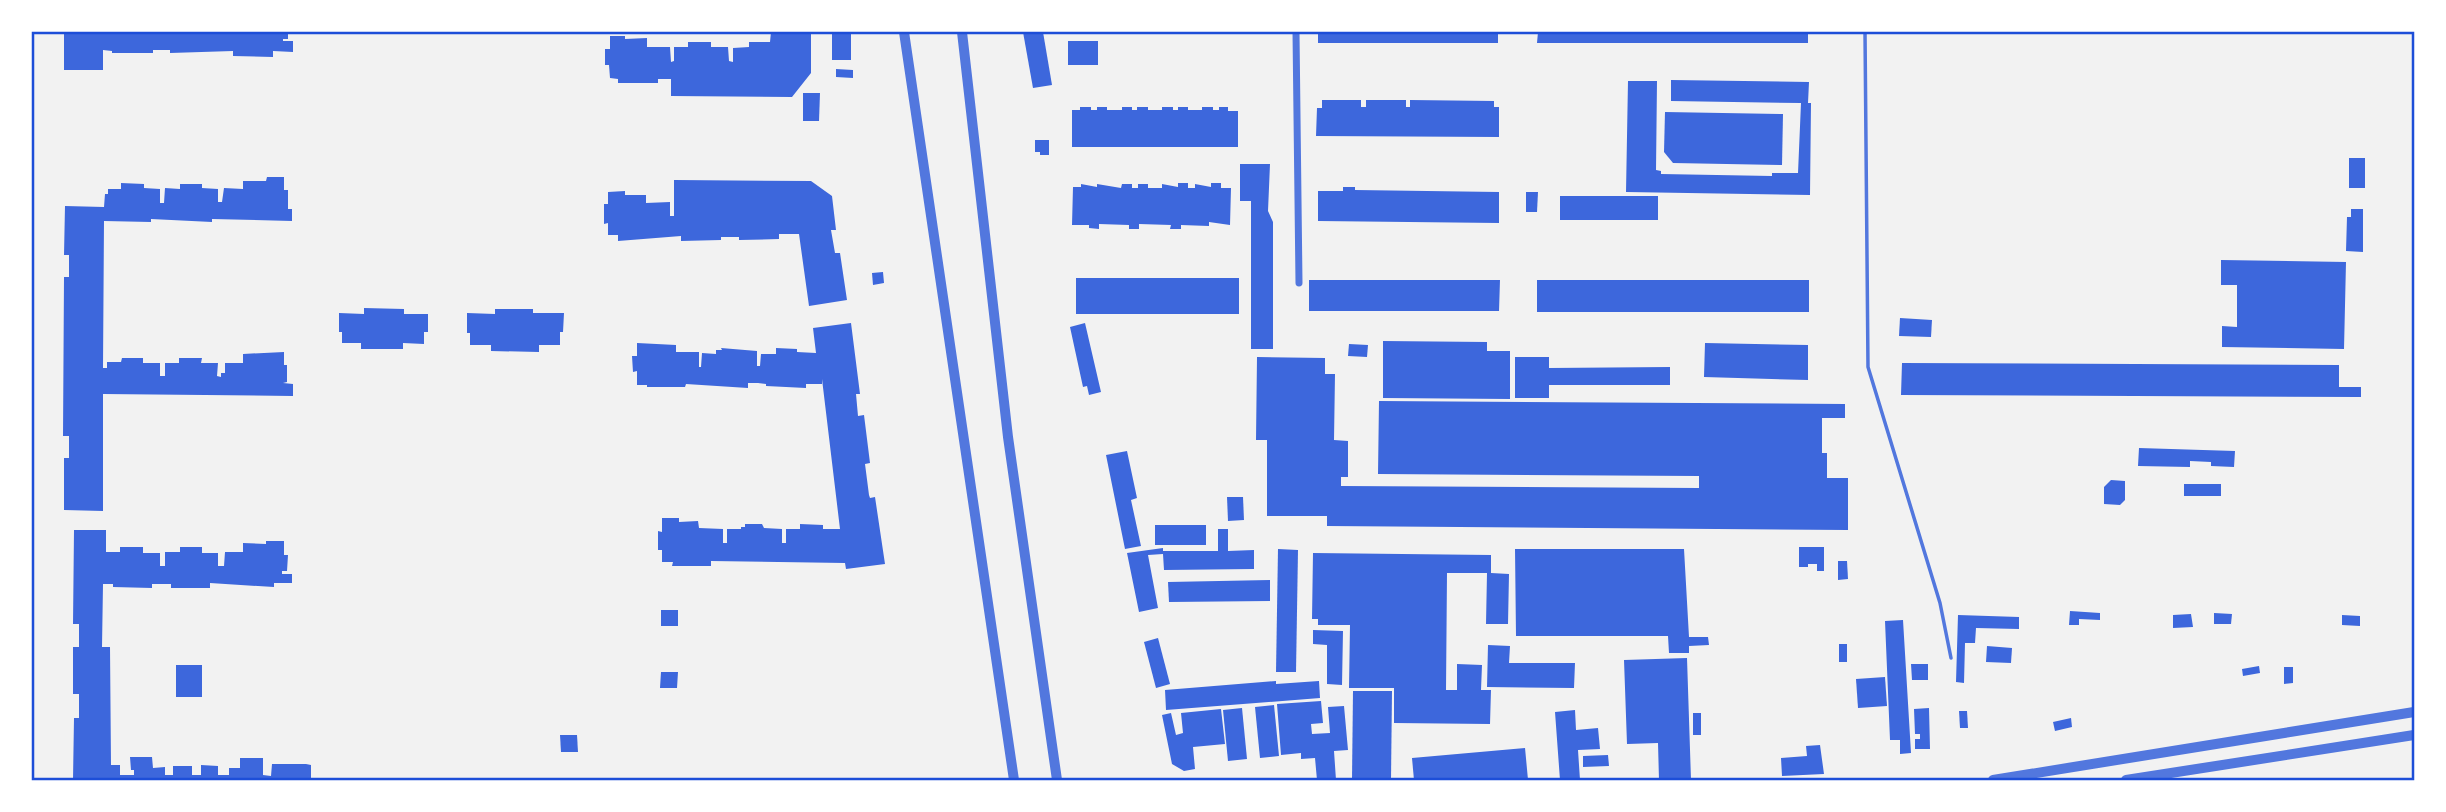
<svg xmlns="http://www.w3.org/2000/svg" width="2446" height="812" font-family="'Crimson Pro',serif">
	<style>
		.building { fill: #3d67dc }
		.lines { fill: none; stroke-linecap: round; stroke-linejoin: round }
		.service { stroke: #5277de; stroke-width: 3.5 }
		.minor { stroke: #5277de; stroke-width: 7 }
		.tertiary { stroke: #5277de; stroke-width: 10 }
		.neatline { fill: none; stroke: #1d4ed8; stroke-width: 2.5 }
	</style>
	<rect width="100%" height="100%" fill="#f2f2f2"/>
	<g class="building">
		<polygon points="64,32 164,33 164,32 218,32 218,33 221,32 288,32 288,39 283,39 283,41 293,41 293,52 273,51 273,57 233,56 233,51 170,53 170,50 153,50 153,53 112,53 112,51 103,50 103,70 64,70"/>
		<polygon points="771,32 811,32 811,73 792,97 671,96 671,79 658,79 658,83 618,83 618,79 610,78 609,65 605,65 605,49 610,49 610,36 625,36 625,39 647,38 647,47 670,47 671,62 674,61 674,47 688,47 688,42 711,42 711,47 728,47 729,61 733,62 733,48 749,47 749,42 770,42"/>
		<rect x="832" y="32" width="19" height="28"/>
		<polygon points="1023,32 1043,32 1052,85 1033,88"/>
		<rect x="1318" y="32" width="180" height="11"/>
		<polygon points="1538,32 1808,32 1808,43 1537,43"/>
		<rect x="1068" y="41" width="30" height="24"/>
		<polygon points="836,69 853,70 853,78 836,77"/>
		<polygon points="1671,80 1809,82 1808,103 1811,103 1810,195 1626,192 1628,81 1657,81 1656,170 1661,171 1661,174 1772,176 1772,173 1798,173 1801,103 1671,101"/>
		<polygon points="803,93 820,93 819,121 803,121"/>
		<polygon points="1322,100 1361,100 1361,107 1366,107 1366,100 1406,100 1406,107 1410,107 1410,100 1494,101 1494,107 1499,107 1499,137 1316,136 1317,108 1322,108"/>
		<polygon points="1080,107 1091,107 1091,110 1097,110 1097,107 1107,107 1107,110 1122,110 1122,107 1132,107 1132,110 1137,110 1137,107 1148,107 1148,110 1162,110 1162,107 1173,107 1173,110 1178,110 1178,107 1188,107 1188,110 1202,110 1202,107 1213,107 1213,110 1219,110 1219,107 1228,107 1228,111 1238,111 1238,147 1072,147 1072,110 1080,110"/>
		<polygon points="1665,112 1783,114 1782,165 1673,163 1664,152"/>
		<polygon points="1035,140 1049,140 1049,155 1040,155 1040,152 1035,152"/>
		<rect x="2349" y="158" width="16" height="30"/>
		<polygon points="1240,164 1270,164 1268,211 1273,222 1273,349 1251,349 1251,201 1240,201"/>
		<polygon points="267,177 284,177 284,190 288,190 288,209 292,209 292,221 212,219 212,222 151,219 151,222 104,221 103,368 107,368 107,362 121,362 122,358 143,358 143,363 160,363 160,376 165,376 165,363 179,363 179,358 202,358 201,363 218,363 217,376 221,377 221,373 225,373 225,363 243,363 243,354 284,352 284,365 287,365 287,382 283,383 293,384 293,396 103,394 103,511 64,510 64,458 69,458 69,436 63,436 64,277 69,277 69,255 64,255 65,206 104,207 105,194 108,194 108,189 121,189 121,183 144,184 144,188 160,189 160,203 164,203 165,188 180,189 180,184 202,184 202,188 218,189 218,202 222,202 224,188 243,189 243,181 266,181"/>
		<polygon points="674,180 811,181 832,196 836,230 831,230 835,253 840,253 847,300 809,306 799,234 779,234 779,239 739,240 739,237 721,237 721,240 681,241 681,236 618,241 618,235 608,235 608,223 604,224 604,204 608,204 608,192 625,191 625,195 646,195 646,203 670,202 670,216 674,216"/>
		<polygon points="1178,183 1188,183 1188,188 1195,188 1195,184 1211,187 1211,183 1221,183 1221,188 1231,188 1230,225 1209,222 1209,226 1181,225 1181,229 1170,229 1171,225 1139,224 1139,229 1129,229 1129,225 1099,224 1099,229 1089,228 1089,225 1072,225 1073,187 1081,187 1081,184 1097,187 1097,184 1121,188 1122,184 1132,184 1132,188 1138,188 1138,184 1148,184 1148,188 1162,188 1162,184 1178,187"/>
		<polygon points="1343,187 1355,187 1355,190 1499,192 1499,223 1318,221 1318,191 1343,191"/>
		<polygon points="1526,192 1538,192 1537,212 1526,212"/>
		<rect x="1560" y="196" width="98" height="24"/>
		<polygon points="2351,209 2363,209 2363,252 2346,251 2347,217 2351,217"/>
		<polygon points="2221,260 2346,262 2344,349 2222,347 2222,326 2237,327 2237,285 2221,285"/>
		<polygon points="883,272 884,283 873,285 872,273"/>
		<rect x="1076" y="278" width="163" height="36"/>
		<polygon points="1309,280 1500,280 1499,311 1309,311"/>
		<rect x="1537" y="280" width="272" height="32"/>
		<polygon points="364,308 404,309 404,314 428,314 428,332 424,332 424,344 403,343 403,349 361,349 361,343 342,343 342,332 339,332 339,313 364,314"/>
		<polygon points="495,309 533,309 533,313 564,313 563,332 560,332 560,345 539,345 539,352 491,351 491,345 470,345 470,333 467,333 467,313 495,314"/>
		<polygon points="1900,318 1932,320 1931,337 1899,336"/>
		<polygon points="851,323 860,394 856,394 858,416 864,415 870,463 865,464 869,495 870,498 875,497 885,564 846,569 845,563 711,561 711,566 672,566 673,562 662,562 662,550 658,550 658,531 662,532 662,518 679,518 679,522 698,521 699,528 723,529 723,543 727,543 727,529 741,529 741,527 745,527 745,524 762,524 764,528 782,529 782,543 786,543 786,529 800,529 800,524 823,525 823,529 840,529 822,379 822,384 806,384 806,388 766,386 766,384 758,383 748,383 748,388 686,384 685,387 647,387 647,385 637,385 637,371 633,372 632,356 637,356 637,343 676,345 676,352 699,352 699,367 701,367 702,353 716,354 716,350 722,350 721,348 757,351 757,366 760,366 761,354 776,354 776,348 797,349 797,352 816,353 813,328"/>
		<polygon points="1085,323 1101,392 1089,395 1087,386 1083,387 1070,327"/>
		<polygon points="1383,341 1487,342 1487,351 1510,351 1510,399 1383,398"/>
		<polygon points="1705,343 1808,345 1808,380 1704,377"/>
		<polygon points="1349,344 1368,345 1367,357 1348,356"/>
		<polygon points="1257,357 1325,358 1325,374 1335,374 1334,440 1348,441 1348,477 1341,477 1341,486 1699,488 1699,476 1378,474 1379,401 1845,404 1845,418 1822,418 1822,453 1827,453 1827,478 1848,478 1848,530 1327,526 1327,516 1267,516 1267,440 1256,440"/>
		<polygon points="1515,357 1549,357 1549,368 1670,367 1670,385 1549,385 1549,398 1515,398"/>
		<polygon points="1902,363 2339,365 2339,387 2361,387 2361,397 1901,395"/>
		<polygon points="2139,448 2235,451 2234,467 2211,466 2211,462 2190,461 2190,467 2138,466"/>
		<polygon points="1127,451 1137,498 1131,500 1141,546 1125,549 1106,455"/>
		<polygon points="2111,480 2125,481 2125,500 2120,505 2104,504 2104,487"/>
		<rect x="2184" y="484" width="37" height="12"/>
		<polygon points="1227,497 1243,497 1244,520 1228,521"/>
		<rect x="1155" y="525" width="51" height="20"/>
		<polygon points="1218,529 1228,529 1228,551 1254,550 1254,569 1164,570 1163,554 1148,555 1158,608 1139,612 1127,553 1163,548 1163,551 1218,551"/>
		<polygon points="74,530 106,530 106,552 120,552 120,547 143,547 143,553 160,553 160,566 165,566 165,552 180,552 180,547 202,547 202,553 218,553 218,566 224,566 225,552 243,552 243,543 266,544 266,541 284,541 284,555 288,555 287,571 282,571 282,574 292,574 292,583 274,583 274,587 210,583 210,588 171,588 171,584 152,584 152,588 113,587 113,584 103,584 102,647 110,647 111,765 120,765 120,775 134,775 134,770 131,770 130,757 152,757 153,768 165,767 165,775 173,775 173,766 192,766 192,775 201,775 201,765 218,766 218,775 229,775 229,768 240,768 240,758 263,758 263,775 271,776 272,764 306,764 311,765 311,780 73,780 74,718 79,718 79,694 73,694 73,647 79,647 79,624 73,624"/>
		<polygon points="1799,547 1824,547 1824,571 1817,571 1817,564 1808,564 1808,567 1799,567"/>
		<polygon points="1278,549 1298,550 1296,672 1276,672"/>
		<polygon points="1515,549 1684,549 1689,637 1708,637 1709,645 1689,646 1689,653 1669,653 1668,636 1516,636"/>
		<polygon points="1313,553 1491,555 1491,573 1509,574 1508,624 1486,624 1487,573 1447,573 1446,690 1457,690 1457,664 1482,665 1481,690 1491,690 1490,724 1394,723 1394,688 1349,688 1350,625 1318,625 1318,619 1312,619"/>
		<polygon points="1838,561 1847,561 1848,579 1838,580"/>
		<polygon points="1270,580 1270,601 1169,602 1168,582"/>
		<rect x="661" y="610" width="17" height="16"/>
		<polygon points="2070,611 2100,613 2100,620 2079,619 2079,625 2069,625"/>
		<polygon points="2214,613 2232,614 2231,624 2214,624"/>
		<polygon points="2191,614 2193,627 2173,628 2173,615"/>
		<polygon points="1958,615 2019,617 2019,629 1976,628 1975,643 1965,643 1964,683 1956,682"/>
		<polygon points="2342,615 2360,616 2360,626 2342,625"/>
		<polygon points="1903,620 1911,753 1900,754 1900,740 1890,740 1885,621"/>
		<polygon points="1313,630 1343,631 1342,685 1327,684 1327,645 1313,644"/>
		<polygon points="1158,638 1170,684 1156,688 1144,642"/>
		<rect x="1839" y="644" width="8" height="18"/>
		<polygon points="1488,645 1510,646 1509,663 1575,663 1574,688 1487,687"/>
		<polygon points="1987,646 2012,648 2011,663 1986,662"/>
		<polygon points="1687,658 1691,780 1659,780 1658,743 1627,744 1624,660"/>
		<polygon points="1911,664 1928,664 1928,680 1912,680"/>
		<rect x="176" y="665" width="26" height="32"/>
		<polygon points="2259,666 2260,673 2243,676 2242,669"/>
		<polygon points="2284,667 2293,667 2293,683 2284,684"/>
		<polygon points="661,672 678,672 677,688 660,688"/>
		<polygon points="1885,677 1887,706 1858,708 1856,679"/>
		<polygon points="1276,681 1276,684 1319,681 1320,698 1166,710 1165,690"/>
		<polygon points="1353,691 1392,691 1391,780 1352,780"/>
		<polygon points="1321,701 1323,723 1311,724 1312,734 1330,733 1328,707 1344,706 1348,750 1334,751 1336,780 1317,780 1315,758 1301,759 1301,753 1281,755 1277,704"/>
		<polygon points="1274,705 1279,756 1260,758 1255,707"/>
		<polygon points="1242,708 1247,759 1228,761 1223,710"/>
		<polygon points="1929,708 1930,749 1915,749 1915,739 1920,739 1920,734 1915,734 1914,709"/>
		<polygon points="1221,709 1225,744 1193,747 1195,769 1184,771 1172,764 1162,715 1171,713 1176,735 1183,733 1181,713"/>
		<polygon points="1575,710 1576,730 1598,728 1600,749 1578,750 1580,780 1560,780 1555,712"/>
		<polygon points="1959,711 1967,711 1968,728 1960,728"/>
		<rect x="1693" y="713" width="8" height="22"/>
		<polygon points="2071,718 2072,727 2055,731 2053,722"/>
		<polygon points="560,735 577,735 578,752 561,752"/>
		<polygon points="1820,745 1824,774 1782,776 1781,758 1807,756 1806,746"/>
		<polygon points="1525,748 1528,780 1414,780 1412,758"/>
		<polygon points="1608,755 1609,766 1583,767 1583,756"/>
	</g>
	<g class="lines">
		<polyline class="service" points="1865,32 1868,367 1940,603 1951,658"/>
		<polyline class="minor" points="1296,32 1299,283"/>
		<g class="tertiary">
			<polyline points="904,32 1014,780"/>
			<polyline points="962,32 1008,437 1057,780"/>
			<polyline points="1993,780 2414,712"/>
			<polyline points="2126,780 2414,735"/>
		</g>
	</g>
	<rect width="2446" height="812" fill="none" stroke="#ffffff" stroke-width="66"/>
	<rect x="33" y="33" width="2380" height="746" class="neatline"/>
</svg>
